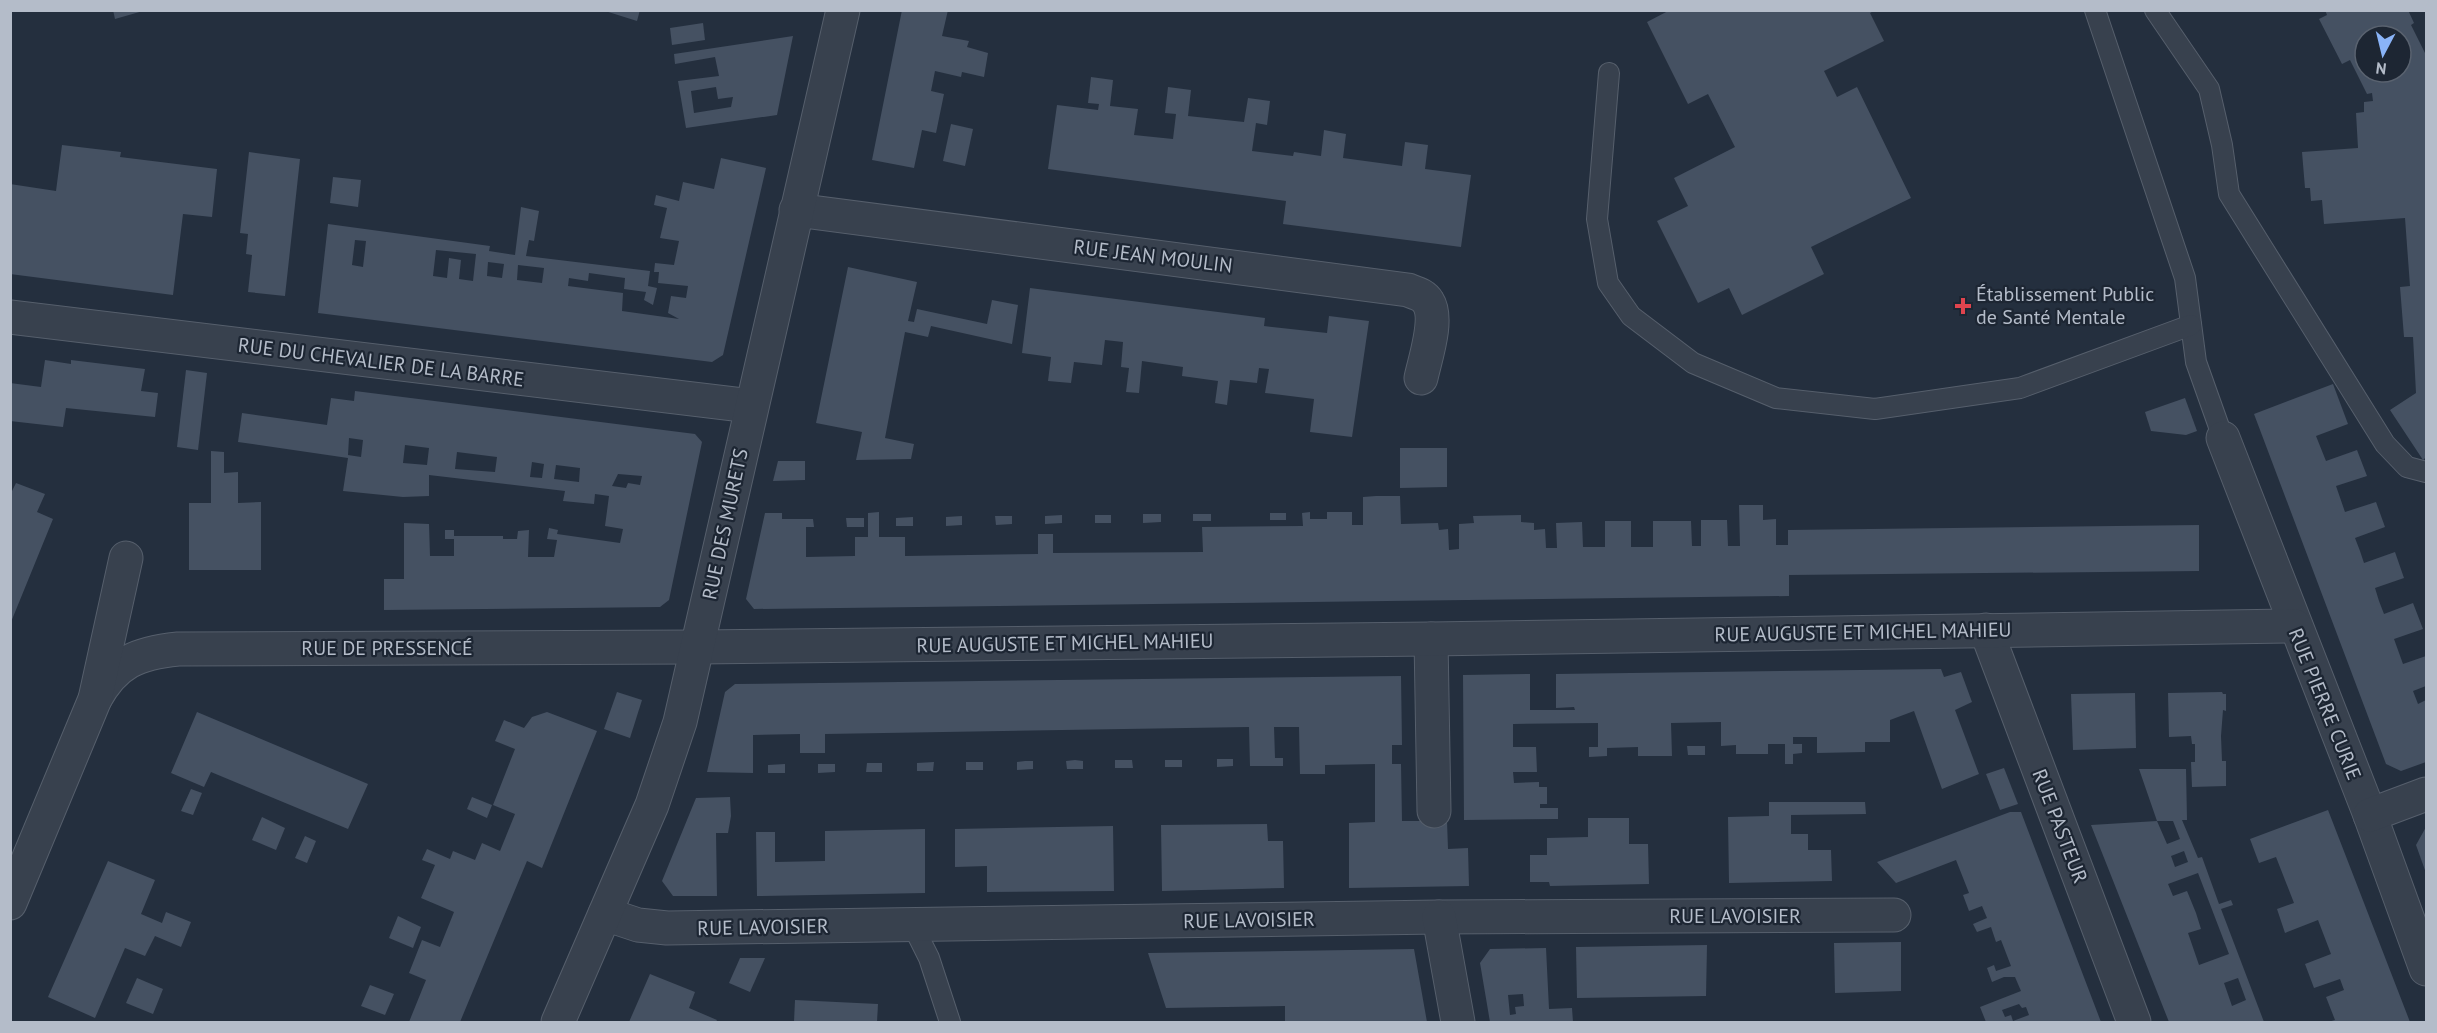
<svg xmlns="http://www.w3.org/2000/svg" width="2437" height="1033" font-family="'PT Sans',sans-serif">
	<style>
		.building { fill: #455162; fill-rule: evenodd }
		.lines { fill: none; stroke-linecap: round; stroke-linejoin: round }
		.service-casing { stroke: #565f6c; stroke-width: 22 }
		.minor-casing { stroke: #565f6c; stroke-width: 35 }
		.service { stroke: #38414e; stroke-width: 20 }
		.minor { stroke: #38414e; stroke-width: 33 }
		.health-dot { fill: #e0444e; stroke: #1d2633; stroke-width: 2 }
		.labels { text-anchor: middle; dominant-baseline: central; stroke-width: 4.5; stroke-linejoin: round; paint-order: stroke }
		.street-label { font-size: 20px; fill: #b4bcc9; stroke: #1d2633 }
		.poi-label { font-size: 20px; fill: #b4bcc9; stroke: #1d2633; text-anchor: start }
	</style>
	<rect width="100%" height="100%" fill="#242f3e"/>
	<g class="building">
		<polygon points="113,10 143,10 143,11 115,19"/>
		<polygon points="602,10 640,10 637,21"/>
		<polygon points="902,10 948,10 942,36 969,41 967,47 988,53 984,77 962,72 961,77 935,71 931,91 944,94 936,133 922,130 914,168 872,160"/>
		<polygon points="1670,10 1875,10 1870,13 1884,41 1824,71 1837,97 1857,87 1911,198 1811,247 1824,274 1742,315 1729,288 1698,303 1657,221 1688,206 1674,178 1735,147 1708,94 1688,104 1647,22"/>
		<path d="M2325 10H2408L2414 23 2411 25 2426 55V457L2423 460 2390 410 2416 393 2413 337H2404L2400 287 2410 286 2405 218 2324 224 2322 200 2311 201 2310 188H2305L2302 152 2358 148 2356 113 2364 112V102L2373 101 2372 93 2367 94 2350 60 2342 64 2319 19 2327 15ZM2365 36H2401V72H2365Z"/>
		<polygon points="703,23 705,40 672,45 670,28"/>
		<path d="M793 36 777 115 686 128 678 81 719 76 715 57 675 64 674 54ZM716 87 718 99 733 97 731 107 694 113 691 91Z"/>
		<polygon points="1091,77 1113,80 1110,106 1138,109 1134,135 1173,139 1176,114 1165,113 1168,87 1191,90 1188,116 1244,122 1248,98 1270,101 1267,125 1256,123 1252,151 1293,156 1294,152 1321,156 1324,130 1346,134 1343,158 1402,166 1405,142 1428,145 1425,169 1471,175 1461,247 1283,224 1286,201 1048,169 1057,105 1098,110 1099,104 1088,103"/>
		<polygon points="951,124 973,129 965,166 943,161"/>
		<polygon points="62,145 121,152 120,157 217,169 212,217 183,214 173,295 10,274 10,184 56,191"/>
		<polygon points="249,152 300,159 285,296 248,292 252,255 246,254 248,234 240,233"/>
		<path d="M721 158 766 168 723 355 712 362 318 313 328 224 490 246 489 251 515 255 521 207 539 211 534 241 529 240 526 256 650 271 648 286 657 288 653 305 644 300 646 292 624 289 625 278 589 273 588 281 569 278 568 286 623 293 622 311 679 319 668 313 671 296 686 298 688 286 658 283 659 272H654L655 263 674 265 679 241 660 238 667 208 654 205 656 195 679 201 683 182 714 189ZM355 240 366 241 363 267 352 265ZM436 250 476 254 473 281 459 279 461 260 449 258 447 278 433 276ZM488 262 504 264 502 278 487 276ZM518 265 544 268 542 283 517 280Z"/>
		<polygon points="333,177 361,180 358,207 330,203"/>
		<polygon points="848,267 917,282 908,321 914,322 917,309 987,324 992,300 1018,305 1012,344 931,326 928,337 905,332 885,438 914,444 911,459 856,460 862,432 816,423"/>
		<polygon points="1030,288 1265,318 1264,326 1327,333 1329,316 1369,321 1352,437 1310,432 1314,399 1265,393 1269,369 1259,368 1257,383 1230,380 1227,405 1215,403 1218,381 1182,376 1183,367 1142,361 1139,393 1126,392 1129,368 1121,367 1123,342 1105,340 1102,365 1074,362 1071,383 1048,381 1051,357 1022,353"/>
		<polygon points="45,360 71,364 71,360 145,369 141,391 158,393 155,417 66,408 63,427 10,421 10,383 41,387"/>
		<polygon points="186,370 207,373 198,450 177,447"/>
		<polygon points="2333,384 2348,424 2316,436 2326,461 2357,450 2367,476 2336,486 2345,512 2376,502 2385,527 2355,538 2360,551 2364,563 2395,552 2404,578 2375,588 2379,601 2384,614 2413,603 2423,629 2394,639 2403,664 2426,656 2426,686 2413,691 2418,704 2426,700 2426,762 2401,771 2386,764 2254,414"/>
		<path d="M355 391 695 434 702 442 669 600 660 607 384 610V579H404V523L429 524 430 556H454V539H445V530H454V536H503V539H517L518 531 529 530 528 557H554L557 540 547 539 549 528 558 530 557 534 620 543 623 529 605 526 609 496 595 494 594 504 563 501 565 491 429 475V496L403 497 343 491 348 458 238 442 242 413 327 425 331 398 354 401ZM349 438 363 440 361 457 348 455ZM405 445 429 448 427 465 403 463ZM457 452 497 457 495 472 455 469ZM532 462 544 464 542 478 530 477ZM556 465 580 468 579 482 554 479ZM618 474 642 476 640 485 628 483 626 488 612 486Z"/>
		<polygon points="2185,398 2197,431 2186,435 2151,431 2145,412"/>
		<polygon points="1400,448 1447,448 1447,487 1400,488"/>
		<polygon points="211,451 224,452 224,473 238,472 238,503 261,502 261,570 189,570 189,503 211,503"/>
		<polygon points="778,461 805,461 805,480 773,481"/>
		<polygon points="16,483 45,494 37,512 53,519 11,622 10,495"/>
		<polygon points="1376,496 1400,496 1401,524 1438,523 1439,530 1448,529 1449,550 1459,549 1459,524 1474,523 1473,516 1521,515 1521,522 1534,523 1534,530 1545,529 1546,548 1557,548 1556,523 1582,522 1583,547 1605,547 1605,521 1631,521 1631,547 1653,547 1653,521 1691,521 1692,546 1701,546 1701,520 1727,520 1728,546 1740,546 1739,505 1763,505 1763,520 1776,519 1776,545 1788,545 1788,530 2199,525 2199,571 1789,575 1789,596 754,609 746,599 765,513 782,513 782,519 813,519 814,527 806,527 806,557 855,556 855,537 868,537 868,513 879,512 879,537 905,537 905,556 1038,554 1038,534 1053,534 1053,553 1203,552 1202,527 1303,526 1302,513 1310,512 1310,519 1327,519 1327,512 1352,512 1352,525 1363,525 1363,497"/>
		<rect x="1270" y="513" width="16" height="7"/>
		<polygon points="1143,514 1161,514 1161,522 1143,523"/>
		<rect x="1193" y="514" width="18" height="7"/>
		<polygon points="1062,515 1062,523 1045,524 1045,516"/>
		<rect x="1095" y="515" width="16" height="8"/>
		<polygon points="962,516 962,525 946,526 946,517"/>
		<polygon points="995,516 1012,516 1012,524 996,525"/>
		<polygon points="913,517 913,526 896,526 896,518"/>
		<polygon points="846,518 864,518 864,527 847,527"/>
		<polygon points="1941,669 1944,677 1961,672 1972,702 1955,710 1979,774 1942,789 1914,711 1890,720 1890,742 1865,742 1865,752 1817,753 1817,737 1793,737 1793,744 1802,744 1802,753 1793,754 1793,764 1785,764 1785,744 1768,744 1768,754 1736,754 1736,745 1721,746 1721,722 1671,723 1672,756 1638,756 1638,747 1607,748 1607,756 1589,757 1589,747 1598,747 1598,723 1513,724 1513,747 1536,747 1537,772 1513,772 1514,783 1539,782 1539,787 1547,787 1547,804 1540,804 1540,808 1558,808 1558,819 1464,820 1463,675 1530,674 1530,710 1575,710 1574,707 1556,708 1556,674"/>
		<polygon points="1401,676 1402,745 1392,745 1392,764 1401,764 1402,821 1447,821 1448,849 1468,848 1469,886 1349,888 1349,823 1375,822 1375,764 1325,765 1325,774 1300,774 1299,727 1274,727 1275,758 1283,758 1283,766 1250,766 1249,727 825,734 825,753 800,753 800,734 753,735 753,773 707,772 725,692 735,684"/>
		<polygon points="617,692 642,700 630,738 604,729"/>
		<polygon points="2222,692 2223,694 2226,694 2226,711 2223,710 2221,736 2222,761 2226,761 2226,786 2192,787 2191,762 2195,762 2195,744 2192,744 2191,736 2169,737 2168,693"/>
		<polygon points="2135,693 2136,748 2073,750 2071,694"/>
		<polygon points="197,712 368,784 348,829 211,772 204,787 171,773"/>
		<polygon points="547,712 597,731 542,868 527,861 460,1022 409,1022 426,980 409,973 422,940 440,947 454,912 421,898 435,865 422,860 427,849 450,859 453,851 475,860 482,843 500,851 515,814 493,805 515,749 495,741 504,720 524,728 532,717"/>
		<polygon points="1687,746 1705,746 1705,755 1688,755"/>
		<polygon points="1217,759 1233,759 1233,766 1217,767"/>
		<polygon points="1075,760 1083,761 1083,769 1067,769 1066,761"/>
		<polygon points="1115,760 1132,760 1133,768 1115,768"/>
		<rect x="1165" y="760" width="17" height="7"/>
		<polygon points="1025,761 1033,761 1033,769 1017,770 1017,762"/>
		<polygon points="934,762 933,771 917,771 917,763"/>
		<rect x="966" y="762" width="17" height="8"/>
		<polygon points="867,763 882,763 882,772 866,772"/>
		<polygon points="785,764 785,773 768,773 768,765"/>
		<polygon points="818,764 835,764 835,772 818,773"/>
		<polygon points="2004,768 2018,804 2000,810 1986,774"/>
		<path d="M2139 769H2186L2187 820H2182L2198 858 2202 857 2219 904 2231 900 2233 905 2221 909 2264 1022H2169L2091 825 2157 821ZM2157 821H2173L2180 839 2167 844ZM2184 851 2188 862 2175 867 2171 856ZM2198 873 2229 954 2199 965 2188 933 2201 929 2196 913 2187 891 2173 896 2168 884ZM2238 978 2246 1000 2232 1006 2224 983Z"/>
		<polygon points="191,789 202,793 193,815 181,811"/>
		<polygon points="472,797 492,805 487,818 467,809"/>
		<polygon points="730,797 731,816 728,833 716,833 717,896 673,896 662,881 696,798"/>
		<polygon points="1769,802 1865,802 1866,814 1791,815 1791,834 1808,834 1808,850 1831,850 1832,881 1729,883 1728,817 1769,816"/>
		<polygon points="2328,810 2364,903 2410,1022 2328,1022 2335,1020 2326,997 2344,990 2340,979 2314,988 2305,964 2331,954 2318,920 2285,933 2277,909 2294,903 2276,857 2259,863 2250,839"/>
		<path d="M2010 812H2021L2101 1022H1986L1980 1007 2021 991 2015 977H2004L1992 982 1987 968 1994 965 1996 971 2011 966 2001 940 1996 942 1991 927 1977 932 1973 924 1987 918 1982 906 1969 911 1963 895 1969 893 1956 860 1896 883 1877 862ZM2019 1004 2022 1008 2026 1007 2029 1015 2013 1021 2011 1015 2005 1017 2002 1010Z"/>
		<polygon points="262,817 285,828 276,850 252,840"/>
		<polygon points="1588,818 1629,818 1629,844 1648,844 1649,884 1550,886 1549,882 1530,882 1530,855 1547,855 1547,838 1588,837"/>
		<polygon points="1267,824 1268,841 1283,841 1284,888 1162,891 1161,825"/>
		<polygon points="1113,826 1114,891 987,892 987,866 955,867 955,829"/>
		<polygon points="2426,827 2426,873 2416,845"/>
		<polygon points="925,829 925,893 757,896 756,832 775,832 775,862 825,861 825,831"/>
		<polygon points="305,836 316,841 307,863 295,858"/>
		<polygon points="108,861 155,880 141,914 162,923 166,912 191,922 181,947 155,936 145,956 125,948 95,1018 48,997"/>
		<polygon points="398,916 421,927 413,948 389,938"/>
		<polygon points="1901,942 1901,991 1835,993 1834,943"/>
		<polygon points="1707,945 1706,996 1577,998 1576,947"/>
		<path d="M1546 948 1549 1009 1572 1008 1573 1022H1490L1480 963 1490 949ZM1523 994 1524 1006 1515 1007 1516 1014 1510 1015 1508 995Z"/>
		<polygon points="1414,949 1427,1022 1285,1022 1285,1006 1166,1008 1148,953"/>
		<polygon points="740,958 765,958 750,992 729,983"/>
		<polygon points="650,974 695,992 689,1008 717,1020 716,1022 629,1022"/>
		<polygon points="137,978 163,989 153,1014 126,1003"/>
		<polygon points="370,985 394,994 385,1015 361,1006"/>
		<polygon points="795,1000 878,1004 877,1022 794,1022"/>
	</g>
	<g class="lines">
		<g class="service-casing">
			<g id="service">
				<polyline points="2095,10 2185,278 2196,362 2223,438"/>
				<polyline points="2155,10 2209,89 2222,145 2229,194 2385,444 2407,467 2426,472"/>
				<polyline points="1609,73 1597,219 1608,283 1631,316 1693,363 1776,398 1875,409 2020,388 2191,325"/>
				<polyline points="912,924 929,958 950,1022"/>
			</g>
		</g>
		<g class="minor-casing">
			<g id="minor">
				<path d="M796 210 1408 290C1416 293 1424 295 1428 302 1439 319 1425 359 1421 378"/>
				<polyline points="10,317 751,406"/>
				<polyline points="2223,438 2370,815 2426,969"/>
				<polyline points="1986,630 2134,1022"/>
				<polyline points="1431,639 1434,811"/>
				<path d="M95 699C115 662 138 653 178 649L699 647 1431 639 2295 626"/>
				<polyline points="2370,815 2426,794"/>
				<polyline points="10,903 95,699 126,558"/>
				<polyline points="605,914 638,925 667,928 1439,917 1894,915"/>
				<polyline points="1439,917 1458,1022"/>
				<polyline points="558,1022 652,805 680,722 843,10"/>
			</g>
		</g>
		<use href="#service" class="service"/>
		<use href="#minor" class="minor"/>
	</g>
	<path class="health-dot" d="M1960 297h6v6h6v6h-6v6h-6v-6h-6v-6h6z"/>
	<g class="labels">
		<g class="street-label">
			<text transform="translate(1153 256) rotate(7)">RUE JEAN MOULIN</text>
			<text transform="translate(381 362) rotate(7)">RUE DU CHEVALIER DE LA BARRE</text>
			<text transform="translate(725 524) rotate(-78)">RUE DES MURETS</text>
			<text transform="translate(1863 632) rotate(-1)">RUE AUGUSTE ET MICHEL MAHIEU</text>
			<text transform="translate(1065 643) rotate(-1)">RUE AUGUSTE ET MICHEL MAHIEU</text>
			<text x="387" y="648">RUE DE PRESSENCÉ</text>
			<text transform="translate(2325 704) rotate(68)">RUE PIERRE CURIE</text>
			<text transform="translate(2060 826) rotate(69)">RUE PASTEUR</text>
			<text x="1735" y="916">RUE LAVOISIER</text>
			<text transform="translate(1249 920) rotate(-1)">RUE LAVOISIER</text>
			<text transform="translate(763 927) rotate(-1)">RUE LAVOISIER</text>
		</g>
		<g class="poi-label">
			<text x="1976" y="294">Établissement Public<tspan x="1976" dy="23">de Santé Mentale</tspan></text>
		</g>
	</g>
	<rect width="2437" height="1033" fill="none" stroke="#b4bcc9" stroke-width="24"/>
	<g transform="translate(2383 54) rotate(187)"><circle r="28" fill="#1d2633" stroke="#59626f" stroke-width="1.5"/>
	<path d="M0-4.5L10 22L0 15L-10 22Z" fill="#8ab4f8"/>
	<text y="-9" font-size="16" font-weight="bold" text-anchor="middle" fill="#b4bcc9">N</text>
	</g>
</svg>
